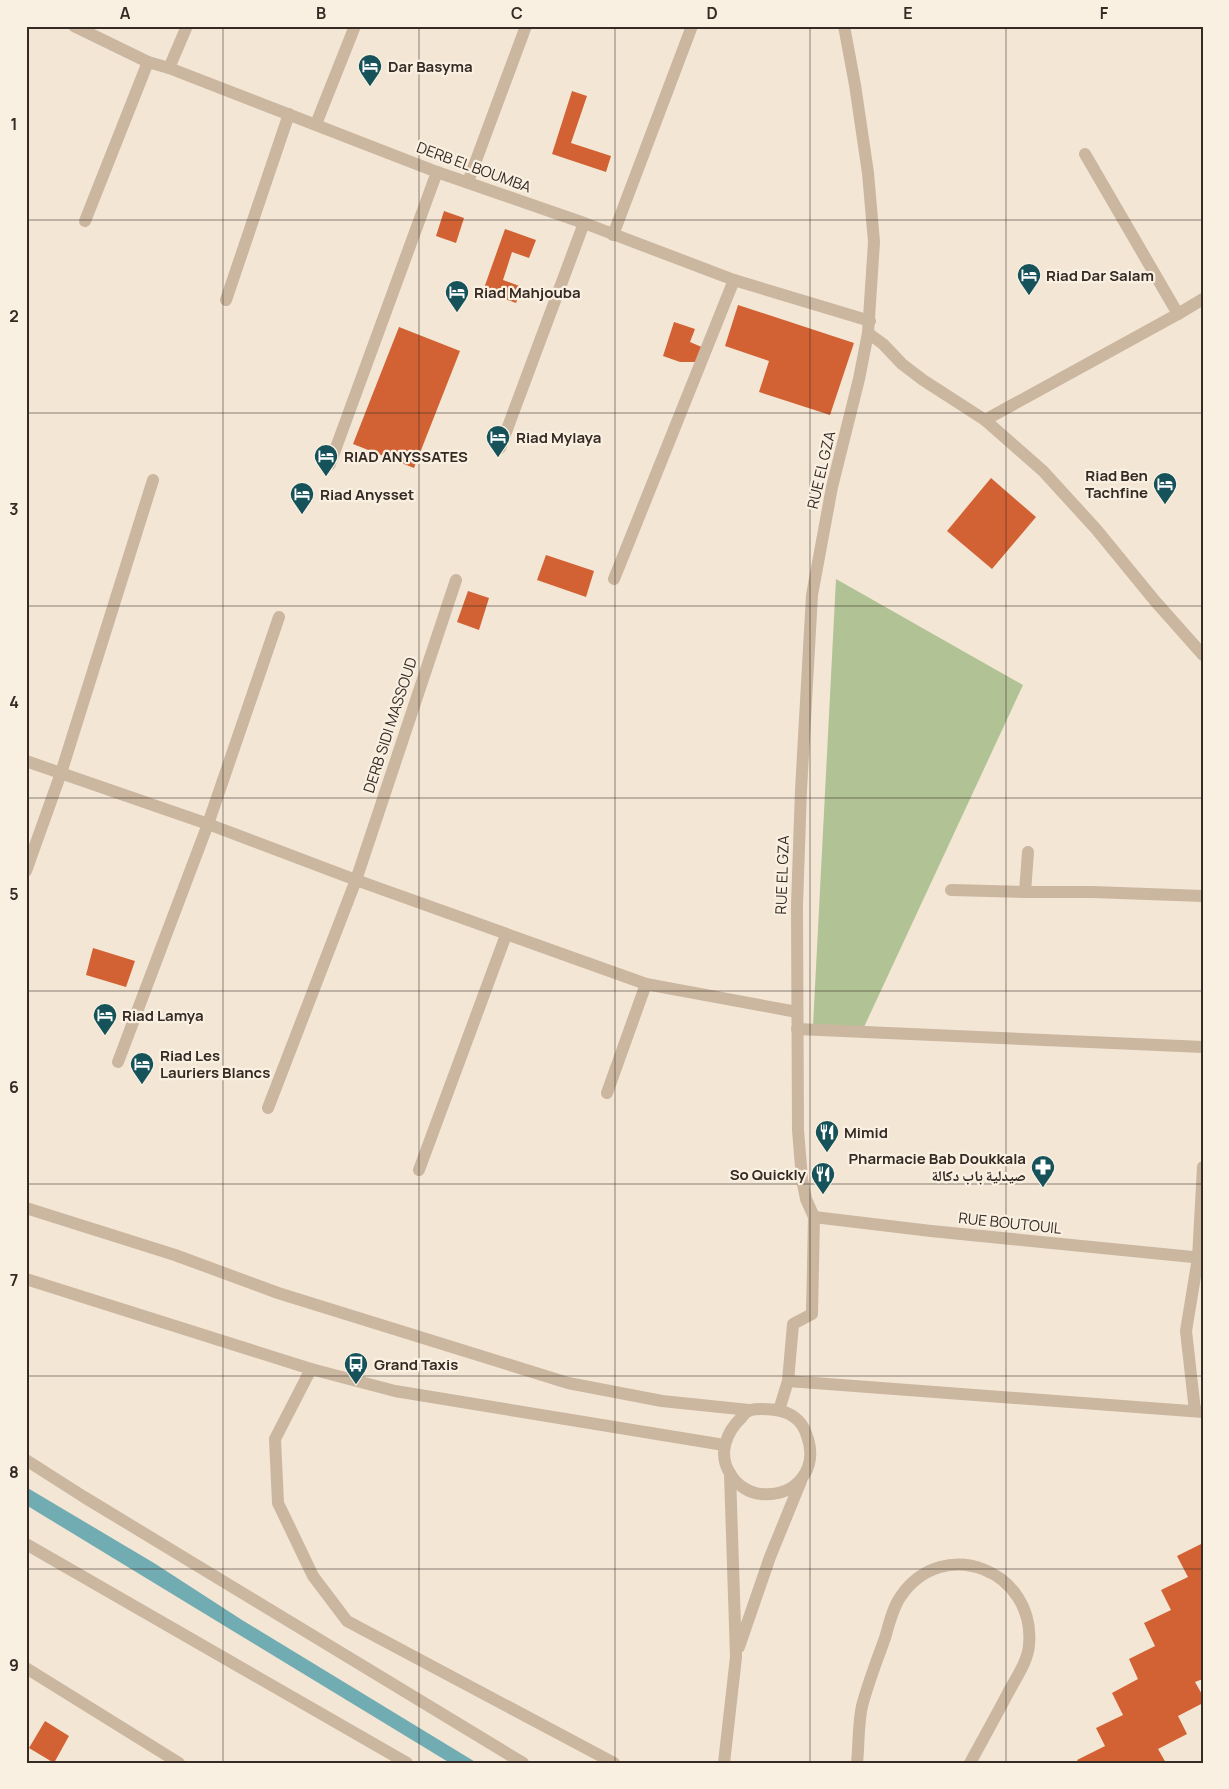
<svg xmlns="http://www.w3.org/2000/svg" width="1229" height="1789" font-family="Manrope,'Noto Naskh Arabic',sans-serif">
	<style>
		.green { fill: #b1c394 }
		.water { fill: #71acb2 }
		.building { fill: #d26234 }
		.lines { fill: none; stroke-linecap: round; stroke-linejoin: round }
		.service { stroke: #cbb6a0; stroke-width: 12 }
		.pedestrian { stroke: #cbb6a0; stroke-width: 12 }
		.minor { stroke: #cbb6a0; stroke-width: 12 }
		.grid { fill: none; stroke: #352a24; stroke-width: 1; stroke-opacity: 0.55 }
		.labels { text-anchor: middle; dominant-baseline: central; stroke-width: 4.5; stroke-linejoin: round; paint-order: stroke }
		.poi-label { font-size: 15px; font-weight: bold; fill: #352a24; stroke: #faf0e1; text-anchor: start }
		.street-label { font-size: 15px; fill: #352a24; stroke: #faf0e1 }
		.neatline { fill: none; stroke: #352a24; stroke-width: 2 }
		.grid-label { font-size: 16px; text-anchor: middle; font-weight: bold; fill: #352a24 }
	</style>
	<rect width="100%" height="100%" fill="#f3e6d5"/>
	<polygon class="green" points="836,579 1023,685 864,1027 813,1026"/>
	<polygon class="water" points="26,1487 154,1563 242,1620 477,1763 450,1763 26,1505"/>
	<g class="building">
		<polygon points="572,91 587,96 571,143 611,156 606,172 552,154"/>
		<polygon points="444,211 464,218 456,243 436,236"/>
		<polygon points="505,229 536,240 529,258 512,252 503,280 522,287 516,303 483,291"/>
		<polygon points="738,305 854,343 830,415 759,392 769,361 725,346"/>
		<polygon points="674,322 695,329 690,342 704,348 699,362 680,362 663,356"/>
		<polygon points="399,327 460,351 414,468 353,444"/>
		<polygon points="991,478 1036,517 992,569 947,531"/>
		<polygon points="546,555 594,571 586,597 537,580"/>
		<polygon points="468,591 489,598 479,630 457,622"/>
		<polygon points="93,948 135,961 126,987 86,975"/>
		<polygon points="1203,1543 1203,1679 1195,1682 1203,1696 1203,1703 1178,1716 1187,1734 1158,1749 1166,1763 1079,1763 1077,1760 1105,1746 1096,1728 1123,1715 1112,1693 1138,1679 1129,1659 1155,1646 1144,1623 1171,1610 1161,1590 1188,1577 1177,1556"/>
		<polygon points="45,1721 69,1736 54,1763 29,1748"/>
	</g>
	<g class="lines">
		<g class="service">
			<polyline points="169,68 187,26"/>
			<polyline points="316,124 355,26"/>
			<polyline points="1085,154 1178,314"/>
			<polyline points="468,182 526,26"/>
			<polyline points="85,221 148,62"/>
			<polyline points="613,235 692,26"/>
			<polyline points="226,300 289,114"/>
			<polyline points="500,448 584,223"/>
			<polyline points="330,464 437,172"/>
			<polyline points="614,579 734,280"/>
			<polyline points="26,871 61,773 153,480"/>
			<polyline points="951,890 1025,892 1092,892 1203,896"/>
			<polyline points="1025,892 1028,852"/>
			<polyline points="797,1029 1203,1047"/>
			<polyline points="118,1062 208,824 279,617"/>
			<polyline points="607,1093 646,984"/>
			<polyline points="268,1108 356,880 456,580"/>
			<polyline points="419,1170 506,935"/>
			<polyline points="311,1369 275,1439 278,1503 313,1576 347,1621 614,1763"/>
			<polyline points="26,1460 84,1497 523,1763"/>
			<polyline points="26,1544 407,1763"/>
			<polyline points="26,1668 179,1763"/>
			<path d="M857 1763C859 1744 858 1724 862 1706 868 1683 877 1660 885 1638 889 1624 893 1607 901 1596 944 1534 1036 1571 1029 1645 1028 1661 1016 1678 1008 1693 996 1716 983 1739 970 1763"/>
		</g>
		<g class="pedestrian">
			<polyline points="788,1381 1203,1412"/>
			<polyline points="1195,1411 1186,1331 1198,1258"/>
		</g>
		<g class="minor">
			<polyline points="74,26 148,62 169,68 437,172 584,223 734,280 870,321"/>
			<polyline points="868,333 883,344 902,364 923,380 985,420 1043,471 1096,529 1155,601 1203,655"/>
			<polyline points="985,420 1178,314 1203,299"/>
			<polyline points="26,761 208,824 356,880 646,984 797,1012"/>
			<polyline points="26,1208 175,1255 278,1293 568,1383 662,1401 749,1410"/>
			<polyline points="814,1217 931,1231 1203,1258"/>
			<polyline points="1198,1258 1203,1167"/>
			<polyline points="26,1279 311,1369 395,1391 724,1445"/>
			<path d="M762 1409C773 1409 785 1410 794 1417 800 1421 805 1429 807 1436 819 1469 796 1497 761 1494 749 1493 737 1485 731 1475 717 1455 726 1432 742 1417 744 1414 747 1411 751 1410 754 1409 758 1409 762 1409Z"/>
			<polyline points="779,1410 788,1381 793,1324 812,1314 814,1217 806,1199 802,1179 798,1130 797,905 801,790 812,595 832,487 859,379 868,333 874,242 868,173 855,85 844,26"/>
			<polyline points="739,1647 770,1557 801,1481"/>
			<polyline points="724,1763 736,1657 730,1474"/>
		</g>
	</g>
	<path class="grid" d="M223 26V1763M419 26V1763M615 26V1763M810 26V1763M1006 26V1763M26 220H1203M26 413H1203M26 606H1203M26 798H1203M26 991H1203M26 1184H1203M26 1376H1203M26 1569H1203"/>
	<defs>
		<g id="hotel-pin" transform="scale(1.25)"><path d="M0 17L-7.5 6A9.5 9.5 0 1 1 7.5 6Z" fill="#165259" stroke="#faf0e1"/><path d="M-6-4.5h1.5V1H6V5H4.5V3h-9V5H-6ZM-4 0a1.8 1.8 0 1 1 3.6 0ZM.5 0V-2.5h3Q6-2.5 6 0Z" fill="#fff"/></g>
		<g id="restaurant-pin" transform="scale(1.25)"><path d="M0 17L-7.5 6A9.5 9.5 0 1 1 7.5 6Z" fill="#165259" stroke="#faf0e1"/><path d="M-5-6h1v4h1v-4h1v4h1v-4h1v5L-1.5 .5V6h-2V.5L-5-1ZM5-6V6H3V1.5H1.5Q1.5-4 5-6Z" fill="#fff"/></g>
		<g id="pharmacy-pin" transform="scale(1.25)"><path d="M0 17L-7.5 6A9.5 9.5 0 1 1 7.5 6Z" fill="#165259" stroke="#faf0e1"/><path d="M-2-6h4v4h4v4h-4v4h-4v-4h-4v-4h4Z" fill="#fff"/></g>
		<g id="bus-pin" transform="scale(1.25)"><path d="M0 17L-7.5 6A9.5 9.5 0 1 1 7.5 6Z" fill="#165259" stroke="#faf0e1"/><path d="M-5-6H5V4H4V6H2V4H-2V6H-4V4H-5ZM-3.5-4V0h7V-4ZM-3.5 1.2v1.5H-2V1.2ZM2 1.2v1.5H3.5V1.2Z" fill="#fff"/></g>
	</defs>
	<g fill-rule="evenodd">
		<use href="#hotel-pin" x="370" y="66"/>
		<use href="#hotel-pin" x="1029" y="275"/>
		<use href="#hotel-pin" x="457" y="292"/>
		<use href="#hotel-pin" x="498" y="437"/>
		<use href="#hotel-pin" x="326" y="456"/>
		<use href="#hotel-pin" x="1165" y="484"/>
		<use href="#hotel-pin" x="302" y="494"/>
		<use href="#hotel-pin" x="105" y="1015"/>
		<use href="#hotel-pin" x="142" y="1064"/>
		<use href="#restaurant-pin" x="827" y="1132"/>
		<use href="#pharmacy-pin" x="1043" y="1167"/>
		<use href="#restaurant-pin" x="823" y="1174"/>
		<use href="#bus-pin" x="356" y="1364"/>
	</g>
	<g class="labels">
		<g class="poi-label">
			<text x="388" y="66">Dar Basyma</text>
			<text x="1046" y="275">Riad Dar Salam</text>
			<text x="474" y="292">Riad Mahjouba</text>
			<text x="516" y="437">Riad Mylaya</text>
			<text x="344" y="456">RIAD ANYSSATES</text>
			<text x="1148" y="475" text-anchor="end">Riad Ben<tspan x="1148" dy="17">Tachfine</tspan></text>
			<text x="320" y="494">Riad Anysset</text>
			<text x="122" y="1015">Riad Lamya</text>
			<text x="160" y="1055">Riad Les<tspan x="160" dy="17">Lauriers Blancs</tspan></text>
			<text x="844" y="1132">Mimid</text>
			<text x="1026" y="1158" text-anchor="end">Pharmacie Bab Doukkala<tspan x="1026" dy="17">صيدلية باب دكالة</tspan></text>
			<text x="806" y="1174" text-anchor="end">So Quickly</text>
			<text x="374" y="1364">Grand Taxis</text>
		</g>
		<g class="street-label">
			<text transform="translate(474 167) rotate(20)">DERB EL BOUMBA</text>
			<text transform="translate(821 470) rotate(-77)">RUE EL GZA</text>
			<text transform="translate(390 725) rotate(-72)">DERB SIDI MASSOUD</text>
			<text transform="translate(782 875) rotate(-88)">RUE EL GZA</text>
			<text transform="translate(1010 1223) rotate(6)">RUE BOUTOUIL</text>
		</g>
	</g>
	<rect width="1229" height="1789" fill="none" stroke="#faf0e1" stroke-width="55"/>
	<rect x="28" y="28" width="1174" height="1734" class="neatline"/>
	<g class="grid-label">
		<text x="125" y="19">A</text>
		<text x="321" y="19">B</text>
		<text x="517" y="19">C</text>
		<text x="712" y="19">D</text>
		<text x="908" y="19">E</text>
		<text x="1104" y="19">F</text>
		<text x="14" y="130">1</text>
		<text x="14" y="322">2</text>
		<text x="14" y="515">3</text>
		<text x="14" y="708">4</text>
		<text x="14" y="900">5</text>
		<text x="14" y="1093">6</text>
		<text x="14" y="1286">7</text>
		<text x="14" y="1478">8</text>
		<text x="14" y="1671">9</text>
	</g>
</svg>
